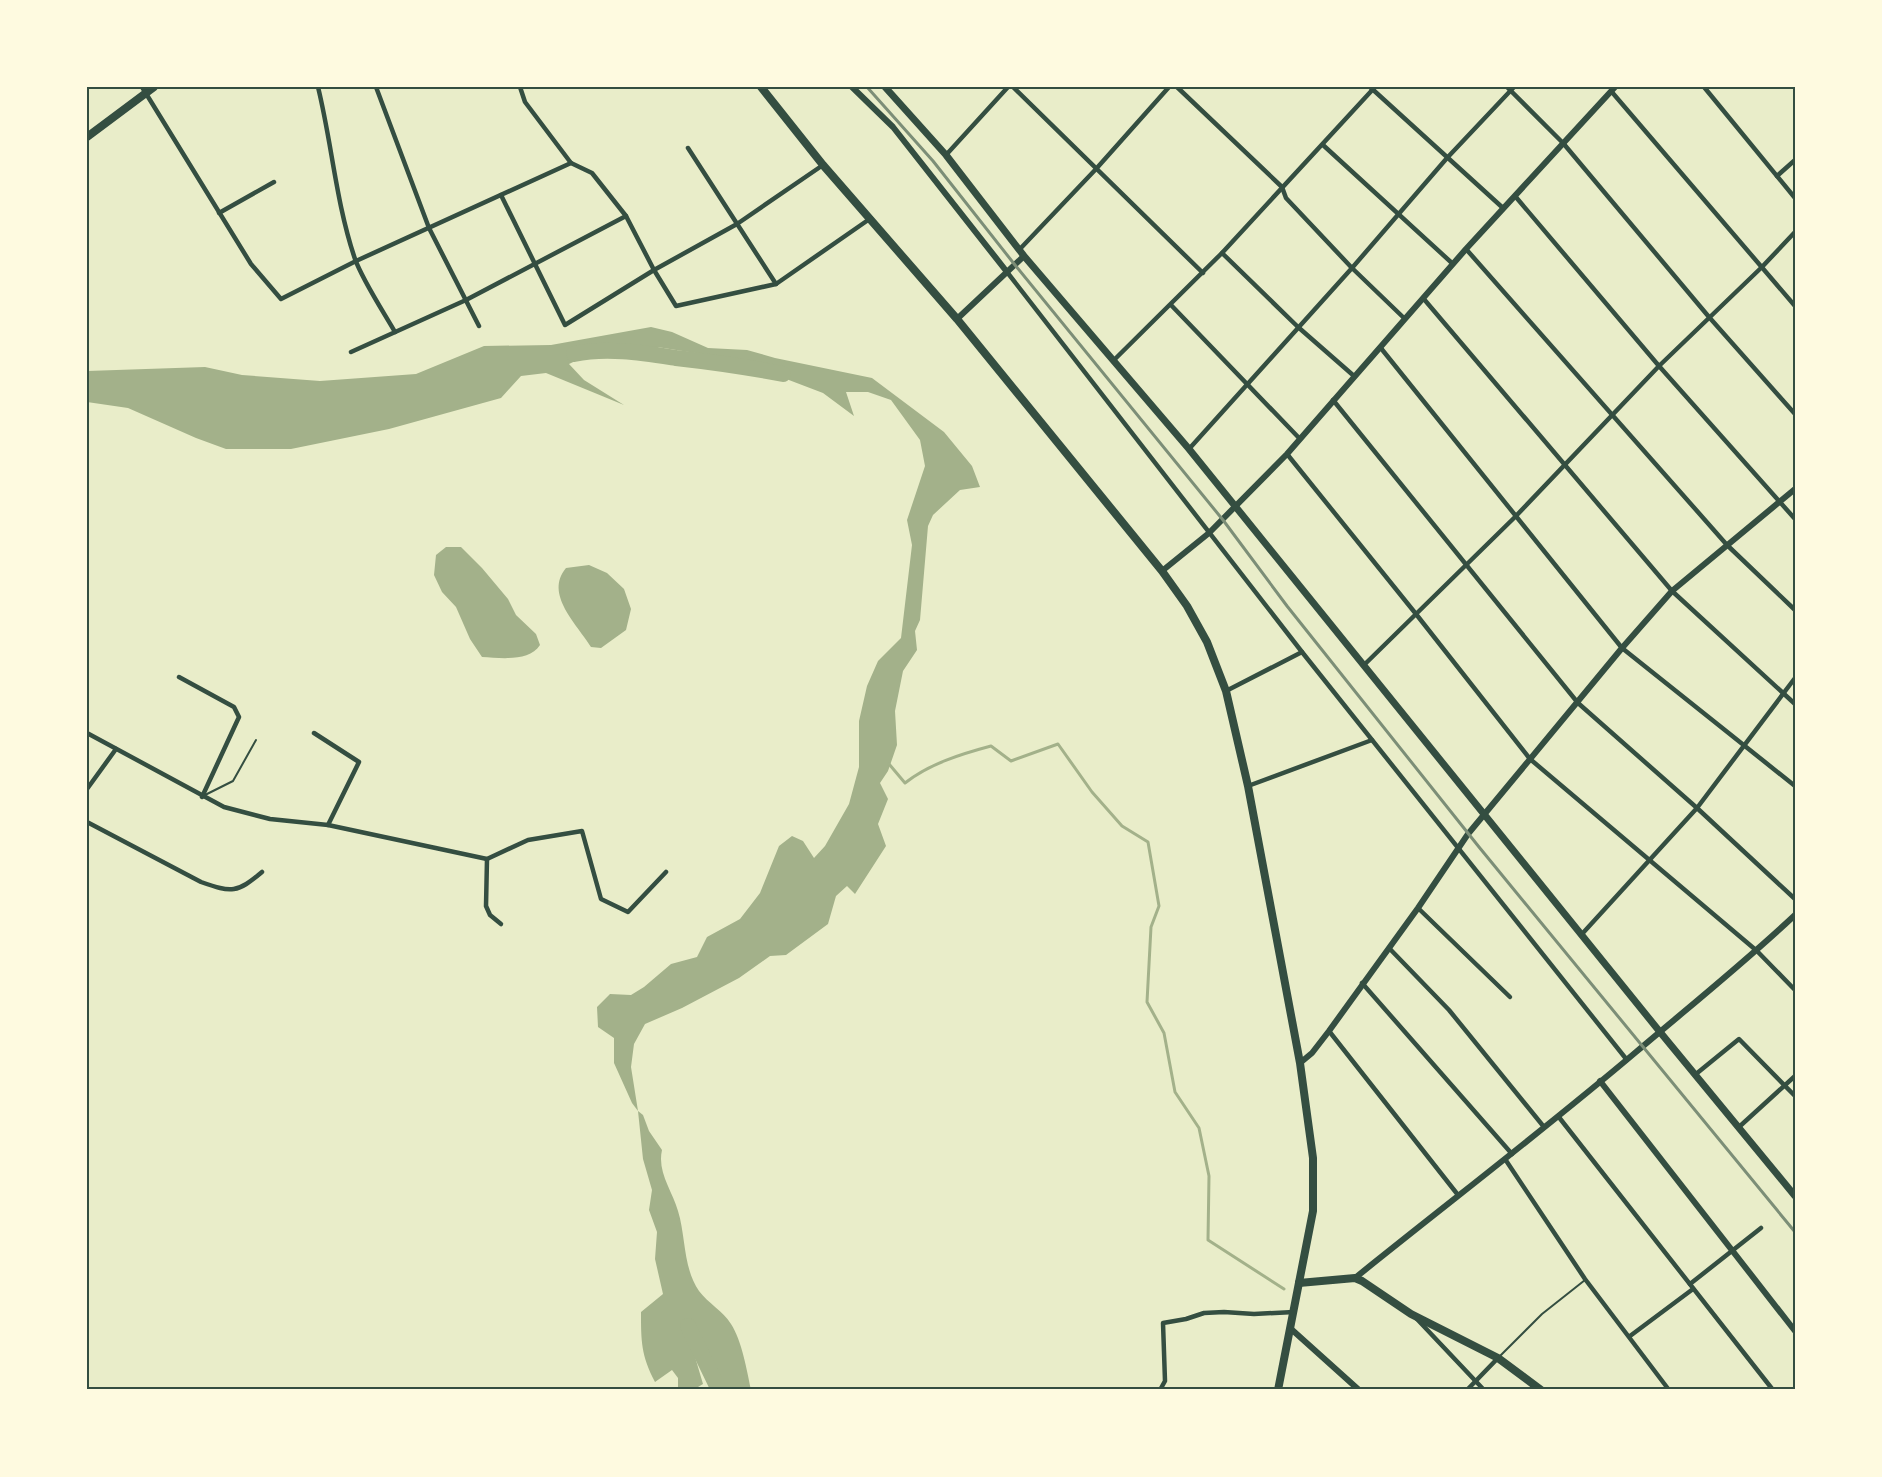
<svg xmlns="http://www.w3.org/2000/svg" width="1882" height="1477" font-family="Jost,sans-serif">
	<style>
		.water { fill: #a3b18a }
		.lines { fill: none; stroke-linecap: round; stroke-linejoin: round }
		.stream { stroke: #a3b18a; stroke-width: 3 }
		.river { stroke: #a3b18a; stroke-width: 16 }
		.service { stroke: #344e41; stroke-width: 2 }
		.minor { stroke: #344e41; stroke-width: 4.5 }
		.tertiary { stroke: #344e41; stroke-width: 6 }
		.secondary { stroke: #344e41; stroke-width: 7 }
		.primary { stroke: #344e41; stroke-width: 8 }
		.rail { stroke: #7c8e77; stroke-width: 3 }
		.neatline { fill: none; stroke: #344e41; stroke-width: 2 }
	</style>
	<rect width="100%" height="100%" fill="#e9edc9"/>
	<g class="water">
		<path d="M651 327 672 332 708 348 747 350 775 358 872 378 944 432 972 466 980 487 960 490 933 515 928 526 920 620 915 631 917 650 903 671 895 711 897 745 888 771 880 783 888 799 878 824 886 846 855 894 847 886 836 896 828 924 786 955 770 956 739 978 682 1008 645 1024 634 1044 631 1067 638 1111 643 1115 649 1131 662 1150C657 1172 672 1190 678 1211 686 1237 683 1268 699 1291 708 1303 723 1311 731 1324 742 1341 747 1371 751 1390H721L698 1345 693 1350 703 1384 693 1390H678V1378L672 1370 655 1382C641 1355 641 1341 641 1312L663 1294 655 1259 657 1232 649 1210 652 1190 643 1159 638 1111 632 1103 614 1063V1038L598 1027 597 1007 610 994 631 995 644 987 671 964 697 957 707 937 740 919 760 893 779 846 792 836 803 841 814 858 825 846 849 804 859 767V721L867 686 878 661 901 638 912 545 907 520 925 466 920 440 891 400 868 392H846L854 416 823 393 734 359 657 347 603 348 569 364 584 380 624 405 546 373 521 376 501 398 389 429 291 449H226L196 438 128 408 87 402V371L205 367 242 375 320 381 416 374 484 346 551 345Z"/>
		<path d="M446 547H461L482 568 508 599 516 615 536 634 540 645C529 662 501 658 482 657L470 639 456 607 442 592 434 575 436 555Z"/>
		<path d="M589 565 607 573 624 589 631 609 626 630 601 648 591 647C577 624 544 594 566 568Z"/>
	</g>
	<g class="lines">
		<path class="stream" d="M889 764 905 783C929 764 961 754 991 746L1011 761 1058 744 1092 792 1122 826 1148 842 1159 906 1151 927 1147 1002 1164 1033 1175 1092 1199 1128 1209 1176 1208 1240 1284 1289"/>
		<g class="river">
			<path d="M574 354C607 347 643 353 676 358 712 362 747 367 783 374"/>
			<polyline points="688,1326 719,1390"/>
		</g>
		<g class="service">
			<polyline points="205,795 233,781 256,740"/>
			<polyline points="1500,1356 1542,1314 1585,1280"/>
		</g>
		<g class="minor">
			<polyline points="142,87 251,264 281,299 356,261 571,163"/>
			<path d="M318 87C332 144 336 203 355 259 363 281 383 311 395 332"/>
			<polyline points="376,87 429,228 479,326"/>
			<polyline points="520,87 525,102 571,163 592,173 626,216 654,270 676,306 776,284 871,218"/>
			<polyline points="1013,87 1203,273"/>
			<polyline points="1177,87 1282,187 1286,198 1352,268 1405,319"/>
			<polyline points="1370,87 1503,208"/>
			<polyline points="1507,87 1563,143 1709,317 1795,414"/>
			<polyline points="1704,87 1795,198"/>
			<polyline points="1611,91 1795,306"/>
			<polyline points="1323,145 1453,264"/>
			<polyline points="688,148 776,284"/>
			<polyline points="946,155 1008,87"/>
			<polyline points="1777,176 1795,160"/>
			<polyline points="501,195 565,325 654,270 737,224 823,165"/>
			<polyline points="1515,196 1659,366 1795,519"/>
			<polyline points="219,213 274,182"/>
			<polyline points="1466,249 1727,545 1795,610"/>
			<polyline points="1019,250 1096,169 1169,87"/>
			<polyline points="1222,253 1298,327 1354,376"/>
			<polyline points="1007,272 1302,652 1627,1060"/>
			<polyline points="1423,298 1672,591 1795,704"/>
			<polyline points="1171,305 1300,439"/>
			<polyline points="1380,347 1622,648 1795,786"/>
			<polyline points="351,352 466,300 626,216"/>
			<polyline points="1113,361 1222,253 1375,87"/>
			<polyline points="1333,400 1578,703 1697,808 1795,899"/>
			<polyline points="1189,449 1352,268 1447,158 1514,87"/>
			<polyline points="1287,454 1416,614 1530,759 1757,951 1795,990"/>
			<polyline points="1364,665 1515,517 1659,366 1762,267 1795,232"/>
			<polyline points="179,677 234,707 239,717 202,797"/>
			<polyline points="1226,691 1302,652"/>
			<polyline points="87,733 224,807 270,819 328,825 487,859 528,840 582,831 601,899 628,912 666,872"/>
			<polyline points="314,733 359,762 328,825"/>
			<polyline points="1248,786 1372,740"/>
			<polyline points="87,789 116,749"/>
			<path d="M87 822 201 882C232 893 237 893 262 872"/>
			<polyline points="487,859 486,906 490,915 501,924"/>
			<polyline points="1418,908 1510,997"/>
			<polyline points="1582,934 1697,808 1795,678"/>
			<polyline points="1389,948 1449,1010 1544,1127"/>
			<polyline points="1362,983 1512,1154"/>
			<polyline points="1329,1031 1458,1195"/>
			<polyline points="1696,1074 1739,1039 1795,1096"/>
			<polyline points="1558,1116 1773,1390"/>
			<polyline points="1739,1127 1795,1076"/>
			<polyline points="1505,1159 1585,1279 1669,1390"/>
			<polyline points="1690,1284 1761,1228"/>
			<polyline points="1416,1318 1484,1390"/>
			<polyline points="1630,1336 1693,1289"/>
			<polyline points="1160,1390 1165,1381 1163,1323 1186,1319 1204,1313 1224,1312 1254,1314 1294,1312"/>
			<polyline points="1467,1390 1498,1358"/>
		</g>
		<g class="tertiary">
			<polyline points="852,87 893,127 1007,272"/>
			<polyline points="957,319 1024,256"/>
			<polyline points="1162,571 1209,533 1287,454 1466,249 1615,87"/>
			<polyline points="1300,1063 1312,1053 1329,1031 1418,908 1468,834 1622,648 1672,591 1795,489"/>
			<polyline points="1600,1081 1795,1331"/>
			<path d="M1355 1278C1448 1203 1544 1130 1636 1052 1689 1007 1744 963 1795 915"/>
			<polyline points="1290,1328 1359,1390"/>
		</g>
		<polyline class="secondary" points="885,87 946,155 1024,256 1189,449 1660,1032 1795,1196"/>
		<g class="primary">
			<polyline points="761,87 823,165 957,319 1162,571 1187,606 1207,642 1226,691 1248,786 1300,1063 1313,1158 1313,1211 1278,1390"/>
			<polyline points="87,137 154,87"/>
			<polyline points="1299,1283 1355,1278 1362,1281 1411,1314 1498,1358 1541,1390"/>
		</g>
		<polyline class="rail" points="867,87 933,161 1015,265 1223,520 1287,606 1479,847 1795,1232"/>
	</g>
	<rect width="1882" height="1477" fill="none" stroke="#fefae0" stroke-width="177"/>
	<rect x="88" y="88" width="1706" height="1300" class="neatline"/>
</svg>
